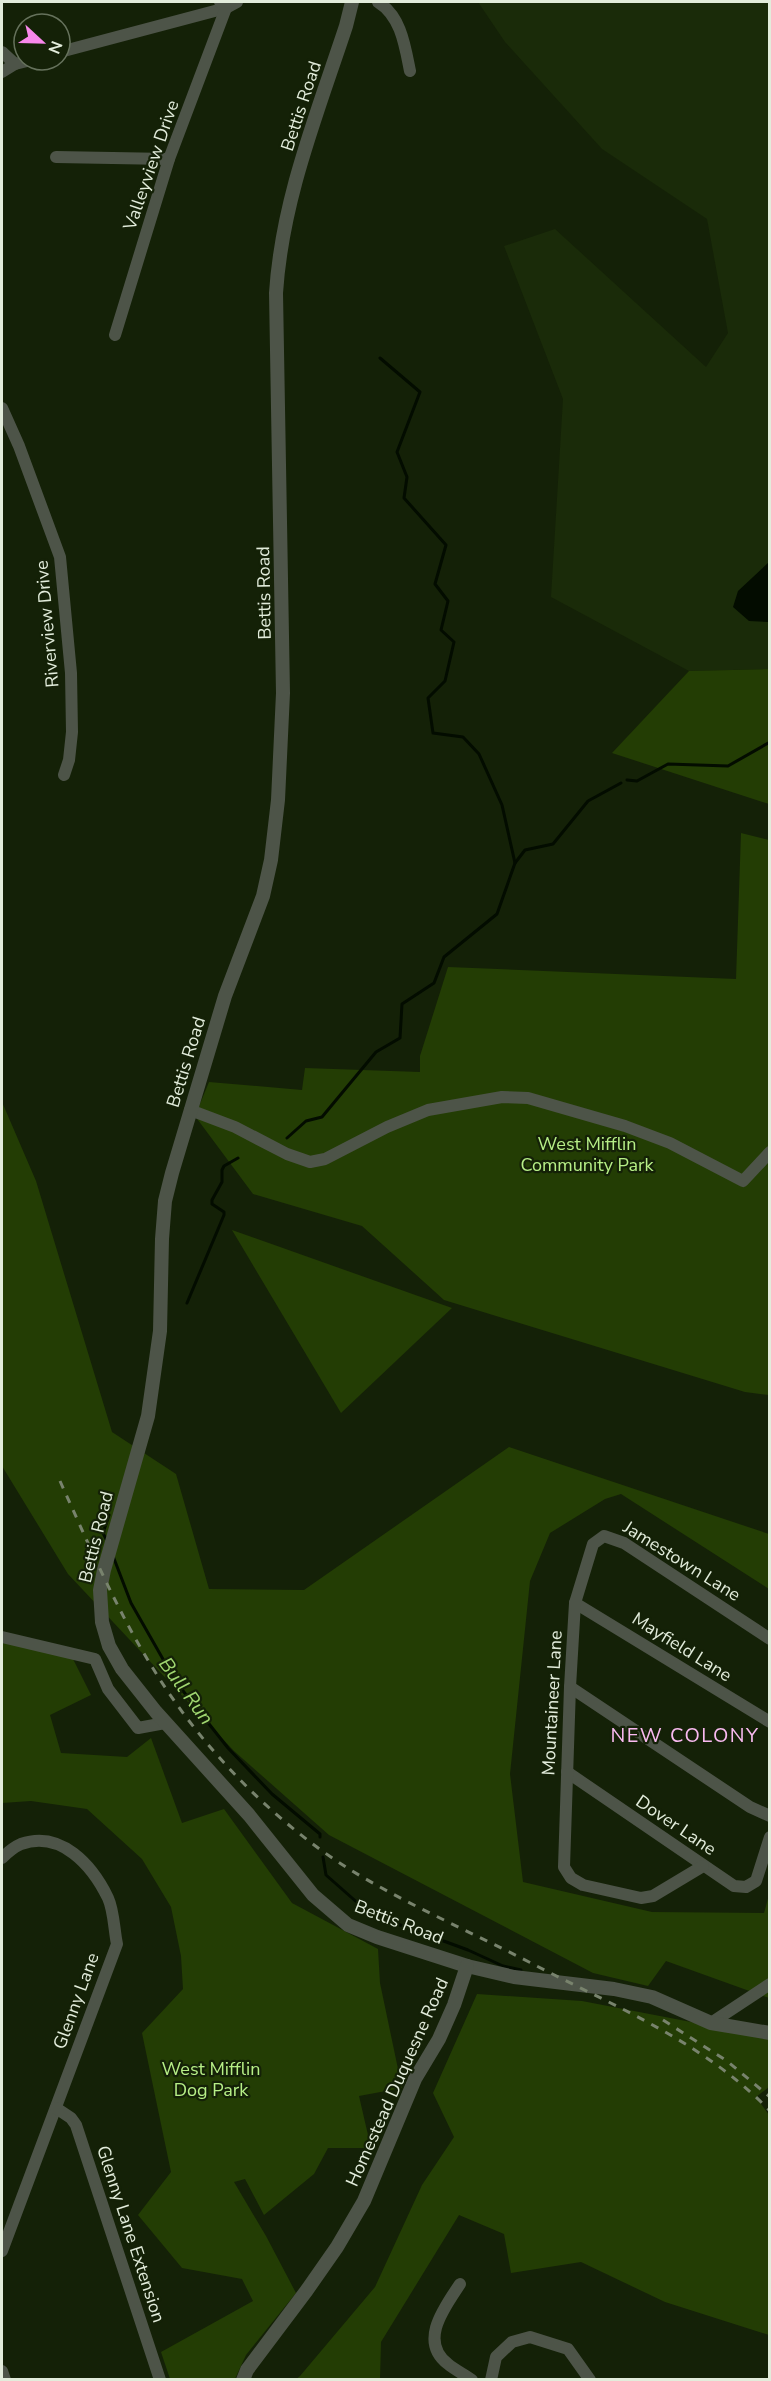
<svg xmlns="http://www.w3.org/2000/svg" width="771" height="2381" font-family="'Nunito Sans',sans-serif">
	<style>
		.built { fill: #1a2b09 }
		.green { fill: #233d04 }
		.water { fill: #030c00 }
		.lines { fill: none; stroke-linecap: round; stroke-linejoin: round }
		.stream { stroke: #030c00; stroke-width: 3 }
		.minor { stroke: #4d5448; stroke-width: 12 }
		.tertiary { stroke: #4d5448; stroke-width: 14 }
		.rail { stroke: #78836d; stroke-width: 3; stroke-dasharray: 8 8; stroke-linecap: butt }
		.labels { text-anchor: middle; dominant-baseline: central; stroke-width: 4.5; stroke-linejoin: round; paint-order: stroke }
		.street-label { font-size: 18px; fill: #e2ecdb; stroke: #142107 }
		.park-label { font-size: 18px; fill: #b7ef87; stroke: #142107 }
		.water-label { font-size: 20px; font-style: italic; fill: #a0d770; stroke: #142107 }
		.neighbourhood-label { font-size: 20px; letter-spacing: 1.5px; fill: #f9baf0; stroke: #142107 }
	</style>
	<rect width="100%" height="100%" fill="#142107"/>
	<polygon class="built" points="478,2 769,2 769,669 689,671 551,597 563,399 504,246 555,229 706,367 728,333 707,219 602,149 505,42"/>
	<g class="green">
		<polygon points="769,669 769,804 612,753 689,671"/>
		<polygon points="741,833 769,840 769,1395 745,1392 444,1300 362,1226 253,1194 195,1116 209,1082 302,1090 305,1068 420,1072 420,1056 448,967 736,979"/>
		<polygon points="2,1102 36,1181 112,1432 176,1474 209,1589 304,1590 509,1447 769,1534 769,1589 621,1494 605,1499 550,1533 530,1581 510,1774 523,1882 652,1912 764,1913 769,1895 769,1998 666,1961 648,1986 593,1973 329,1835 234,1751 68,1574 2,1466"/>
		<polygon points="232,1230 452,1308 341,1413"/>
		<polygon points="2,1639 73,1659 91,1695 50,1715 61,1753 127,1757 151,1738 182,1823 224,1809 292,1903 378,1949 380,1983 402,2088 359,2096 371,2148 328,2148 314,2174 264,2215 245,2179 234,2182 266,2236 296,2293 246,2355 235,2379 170,2379 161,2352 253,2301 242,2279 182,2268 138,2215 171,2172 142,2033 183,1989 181,1956 171,1907 142,1859 87,1809 31,1801 2,1803"/>
		<polygon points="477,1994 582,2001 769,2037 769,2087 756,2097 769,2115 769,2335 665,2302 581,2262 511,2273 504,2234 459,2215 381,2342 380,2379 295,2380 300,2376 375,2287 422,2185 454,2137 433,2093"/>
	</g>
	<polygon class="water" points="769,562 769,622 749,621 733,607 738,591"/>
	<g class="lines">
		<g class="stream">
			<polyline points="627,780 637,781 668,764 728,766 770,742"/>
			<polyline points="515,863 525,850 553,844 588,801 621,783"/>
			<polyline points="287,1138 306,1121 322,1117 376,1052 400,1038 402,1004 434,983 444,957 497,914 515,863 502,805 479,754 463,737 433,733 428,698 445,681 454,642 441,630 448,601 435,584 446,545 404,498 407,477 397,452 420,392 380,358"/>
			<polyline points="187,1303 224,1215 224,1212 212,1204 212,1200 222,1182 222,1170 224,1166 238,1158"/>
			<polyline points="107,1541 103,1533 109,1515"/>
			<polyline points="113,1556 131,1603 176,1682 228,1748 272,1794 320,1834 320,1837"/>
			<polyline points="323,1857 326,1875 360,1905 384,1919 468,1950 503,1966 521,1970"/>
		</g>
		<g class="minor">
			<path d="M378 2C401 16 405 46 410 71"/>
			<polyline points="2,52 15,64"/>
			<polyline points="60,52 226,8 237,2"/>
			<polyline points="2,72 15,64 31,60"/>
			<polyline points="56,157 169,159"/>
			<polyline points="115,335 169,159 226,8 220,2"/>
			<polyline points="2,408 19,446 60,557 71,673 72,732 69,760 64,775"/>
			<polyline points="190,1110 235,1127 287,1154 310,1162 325,1159 387,1127 428,1110 502,1097 528,1098 625,1126 670,1143 743,1181 770,1152"/>
			<polyline points="575,1603 770,1722"/>
			<polyline points="2,1637 95,1659 108,1689 138,1728 165,1723"/>
			<polyline points="570,1687 750,1807 770,1816"/>
			<polyline points="567,1772 734,1886 746,1887 756,1881 770,1837"/>
			<path d="M2 1858C7 1853 14 1847 21 1844 61 1830 92 1865 108 1898 114 1911 114 1930 117 1944L2 2251"/>
			<polyline points="703,1866 653,1896 641,1898 583,1885 571,1878 564,1867 570,1687 575,1603 593,1544 604,1536 624,1543 770,1639"/>
			<polyline points="711,2023 770,1984"/>
			<polyline points="56,2108 71,2118 76,2125 160,2380"/>
			<path d="M460 2284C445 2307 418 2341 448 2364 455 2370 464 2374 472 2380"/>
			<polyline points="2,2371 5,2380"/>
			<polyline points="491,2380 496,2357 512,2342 530,2337 568,2349 590,2380"/>
		</g>
		<g class="tertiary">
			<path d="M352 2 346 26C317 114 282 200 276 293L283 693 278 800 271 860 263 896 225 996 172 1173 165 1201 162 1239 160 1331 148 1416 104 1570 100 1590 102 1622 109 1646 122 1669 156 1712 249 1815 313 1895 348 1925 377 1937 467 1966 514 1977 614 1989 652 1997 711 2023 770 2033"/>
			<polyline points="243,2380 247,2370 307,2290 337,2247 364,2201 415,2079 439,2039 454,2005 467,1966"/>
		</g>
		<g class="rail">
			<path d="M60 1481C89 1545 117 1611 154 1670 201 1747 273 1821 349 1869 406 1904 469 1931 529 1962 613 2006 703 2041 770 2111"/>
			<polyline points="663,2020 727,2061 770,2097"/>
		</g>
	</g>
	<g class="labels">
		<g class="street-label">
			<text transform="translate(301 106) rotate(-72)">Bettis Road</text>
			<text transform="translate(151 165) rotate(-71)">Valleyview Drive</text>
			<text transform="translate(264 593) rotate(-91)">Bettis Road</text>
			<text transform="translate(47 624) rotate(-95)">Riverview Drive</text>
			<text transform="translate(186 1062) rotate(-73)">Bettis Road</text>
			<text transform="translate(96 1537) rotate(-76)">Bettis Road</text>
			<text transform="translate(682 1561) rotate(32)">Jamestown Lane</text>
			<text transform="translate(682 1647) rotate(32)">Mayfield Lane</text>
			<text transform="translate(552 1703) rotate(-87)">Mountaineer Lane</text>
			<text transform="translate(676 1825) rotate(34)">Dover Lane</text>
			<text transform="translate(399 1922) rotate(21)">Bettis Road</text>
			<text transform="translate(76 2001) rotate(-70)">Glenny Lane</text>
			<text transform="translate(397 2082) rotate(-66)">Homestead Duquesne Road</text>
			<text transform="translate(131 2234) rotate(72)">Glenny Lane Extension</text>
		</g>
		<g class="park-label">
			<text x="587" y="1144">West Mifflin<tspan x="587" dy="21">Community Park</tspan></text>
			<text x="211" y="2069">West Mifflin<tspan x="211" dy="21">Dog Park</tspan></text>
		</g>
		<g class="water-label">
			<text transform="translate(186 1691) rotate(54)">Bull Run</text>
		</g>
		<g class="neighbourhood-label">
			<text x="685" y="1735">NEW COLONY</text>
		</g>
	</g>
	<rect width="771" height="2381" fill="none" stroke="#e2ecdb" stroke-width="6"/>
	<g transform="translate(42 42) rotate(112)"><circle r="28" fill="#142107" stroke="#66725c" stroke-width="1.5"/>
	<path d="M0-4.5L10 22L0 15L-10 22Z" fill="#f888eb"/>
	<text y="-9" font-size="16" font-weight="bold" text-anchor="middle" fill="#e2ecdb">N</text>
	</g>
</svg>
